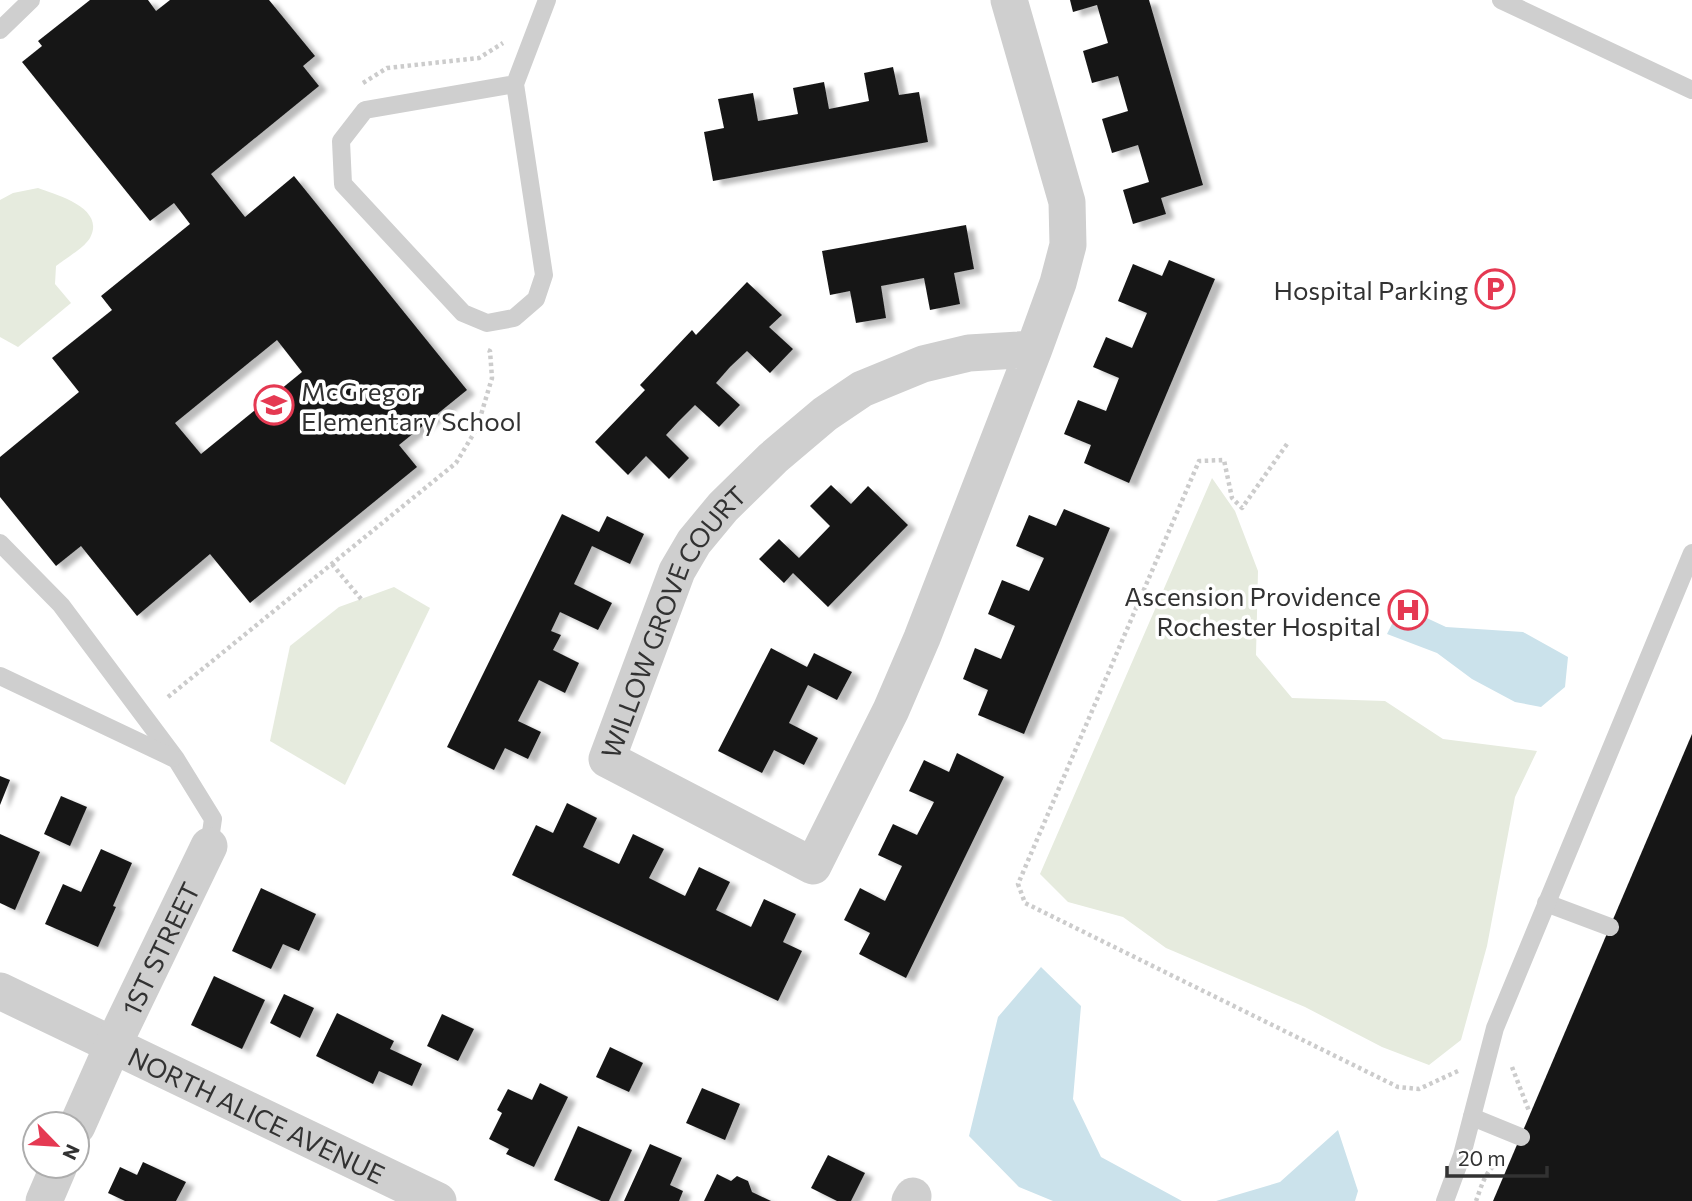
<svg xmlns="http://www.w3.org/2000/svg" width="1692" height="1201" font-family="Commissioner,sans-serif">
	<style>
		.green { fill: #e6ebde }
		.water { fill: #cbe2eb }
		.building { fill: #191919; fill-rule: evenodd; filter: url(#shadow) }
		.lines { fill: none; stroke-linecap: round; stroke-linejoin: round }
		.path { stroke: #ccc; stroke-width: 4.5; stroke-dasharray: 3.5 3.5; stroke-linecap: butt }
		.lane { stroke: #cfcfcf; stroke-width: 18 }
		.street { stroke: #cfcfcf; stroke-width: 37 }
		.labels { text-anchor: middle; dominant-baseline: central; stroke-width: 7; stroke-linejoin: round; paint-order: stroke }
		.poi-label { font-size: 26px; fill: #323232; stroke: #fff; text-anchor: end }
		.street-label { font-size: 26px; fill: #323232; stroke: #fff }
	</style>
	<defs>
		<filter id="shadow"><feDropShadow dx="8" dy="4.5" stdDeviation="2" flood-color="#0004"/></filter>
	</defs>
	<rect width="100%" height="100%" fill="#fff"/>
	<g class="green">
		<path d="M38 188C57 195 106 208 90 238 84 248 66 258 56 266L55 284 71 303 18 347 0 337V200L13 193Z"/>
		<polygon points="1212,478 1235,511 1258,571 1256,655 1292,698 1385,701 1443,739 1537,751 1515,797 1487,946 1461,1040 1429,1065 1382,1047 1305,1007 1166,948 1123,917 1068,902 1040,874"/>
		<polygon points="394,587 430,608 345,785 270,741 290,646 339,607"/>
	</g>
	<g class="water">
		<polygon points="1401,606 1446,627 1523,632 1568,657 1565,687 1541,707 1515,702 1472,679 1437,653 1387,634"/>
		<polygon points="1041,967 1081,1006 1073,1099 1101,1157 1182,1201 1053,1201 1019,1187 969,1136 998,1017"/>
		<polygon points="1338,1130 1358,1191 1355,1201 1216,1201 1280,1182"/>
	</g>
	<g class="building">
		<path d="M90 0H148L156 11 170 0H269L315 56 303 66 319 86 211 174 245 217 294 176 467 390 399 445 417 467 250 603 210 554 137 616 81 546 56 566 0 497V457L79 392 52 358 112 310 101 296 190 224 174 203 150 221 22 62 42 46 38 41ZM277 340 302 372 201 454 175 423Z"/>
		<polygon points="1070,0 1149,0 1203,185 1161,198 1166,214 1133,224 1123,190 1149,182 1138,145 1112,153 1102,119 1128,111 1118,76 1092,83 1083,51 1108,43 1097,5 1073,12"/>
		<polygon points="893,67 899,95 919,92 928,142 713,181 704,132 724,128 718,99 753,93 758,121 798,114 793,88 824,82 829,109 869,101 864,73"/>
		<polygon points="966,225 974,269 954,273 960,304 930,310 924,278 881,286 886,318 856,323 850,291 830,295 822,251"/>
		<polygon points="1169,260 1215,279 1129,483 1084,463 1091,445 1064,434 1078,400 1106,411 1119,378 1093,367 1106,337 1132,348 1147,313 1118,301 1133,264 1162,276"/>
		<polygon points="747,282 782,315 769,327 793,349 770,373 747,351 730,367 716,383 740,405 719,427 695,405 678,422 666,435 689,458 669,479 646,456 628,475 595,442 645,390 640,385 692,330 696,335"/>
		<polygon points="831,485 851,504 868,486 908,525 828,607 793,573 784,583 759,559 779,539 799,558 830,526 810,506"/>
		<polygon points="1064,509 1110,528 1024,734 978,715 988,690 963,679 975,648 1001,659 1015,626 988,614 1002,580 1029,591 1044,558 1016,546 1029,515 1056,526"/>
		<polygon points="562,514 599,532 607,516 644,534 630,564 592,546 574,584 612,603 598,630 560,612 551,631 561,635 553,650 579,663 565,693 539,680 518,721 541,732 528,759 505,748 494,770 447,747"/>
		<polygon points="771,648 807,667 814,653 852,672 837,700 808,685 789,723 818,738 804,765 774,750 762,773 718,751"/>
		<polygon points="1692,734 1692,1201 1493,1201"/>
		<polygon points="957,753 1004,777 906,978 859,954 870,933 844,920 860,888 885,901 902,866 878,855 893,824 917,835 934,802 909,791 924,760 949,772"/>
		<polygon points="0,776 10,780 0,805"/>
		<polygon points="61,796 87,807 70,846 44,834"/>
		<polygon points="567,803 597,818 583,847 619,864 633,834 664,849 649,878 685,896 699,867 730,882 716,910 751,927 764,899 796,914 783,942 802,951 778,1001 512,875 536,825 553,833"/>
		<polygon points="0,834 40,852 15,910 0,903"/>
		<polygon points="101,849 132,863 113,906 116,907 98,947 45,924 63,884 81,892"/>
		<polygon points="261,888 316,914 299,951 283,944 271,969 232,951"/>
		<polygon points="214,976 265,1000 242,1049 191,1025"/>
		<polygon points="284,994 314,1008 300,1038 270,1023"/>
		<polygon points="337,1013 394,1041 390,1049 422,1064 412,1086 379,1071 373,1084 316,1056"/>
		<polygon points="442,1014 474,1029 458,1061 427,1046"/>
		<polygon points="610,1047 643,1063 629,1092 596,1077"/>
		<polygon points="540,1083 568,1097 534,1167 506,1154 509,1149 489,1139 502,1113 497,1110 508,1089 532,1100"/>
		<polygon points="702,1088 740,1104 725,1140 686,1123"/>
		<polygon points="578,1126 632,1150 609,1201 601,1201 554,1180"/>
		<polygon points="650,1144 682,1158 670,1185 683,1191 679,1201 624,1201"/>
		<polygon points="828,1155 865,1173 851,1201 837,1201 811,1188"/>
		<polygon points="143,1162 186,1182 176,1201 125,1201 108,1193 120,1167 137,1175"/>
		<polygon points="717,1174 731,1181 737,1176 748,1181 752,1192 771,1201 704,1201"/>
	</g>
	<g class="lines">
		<g class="path">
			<polyline points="363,83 387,68 479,58 503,43"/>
			<polyline points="1287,444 1242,508 1232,498 1224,460 1199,461 1018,884 1025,903 1398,1087 1419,1089 1458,1071"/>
			<polyline points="332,564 361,599"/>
			<polyline points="168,697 456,463 477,428 492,378 490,351 485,349"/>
			<polyline points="1512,1067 1529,1111"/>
			<path d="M1476 1201C1482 1185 1488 1159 1509 1162"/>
		</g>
		<g class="lane">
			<polyline points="1501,0 1692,90"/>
			<polyline points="0,30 31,0"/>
			<polyline points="515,84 365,110 341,141 343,184 463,313 487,323 514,318 536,299 544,275 515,84 547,0"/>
			<polyline points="0,543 61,605 176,759 213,819 209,846"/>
			<polyline points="0,676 173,758"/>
			<polyline points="1546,903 1610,927"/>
			<polyline points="1472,1117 1521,1137"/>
			<polyline points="1445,1201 1462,1155 1495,1028 1692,553"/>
		</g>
		<g class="street">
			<path id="s1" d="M1009 0 1067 202 1068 245 1058 283 1034 349 922 638 891 710 813 866 607 759 677 571 694 542 723 507 773 458 825 414 862 389 923 364 969 353 1034 349"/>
			<path id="s2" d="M0 991 438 1201"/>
			<path id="s3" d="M77 1126 113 1045 209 846"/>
			<polyline points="44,1201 59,1166"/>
			<polyline points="910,1201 913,1196"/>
		</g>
	</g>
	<defs>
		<g id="parking-ring" transform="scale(2.0125)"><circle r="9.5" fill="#fff" stroke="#e53952" stroke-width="1.5"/><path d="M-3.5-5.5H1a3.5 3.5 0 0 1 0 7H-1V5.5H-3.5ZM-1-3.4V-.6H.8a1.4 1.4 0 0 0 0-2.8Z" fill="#e53952"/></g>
		<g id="school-ring" transform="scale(2.0125)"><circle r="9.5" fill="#fff" stroke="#e53952" stroke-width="1.5"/><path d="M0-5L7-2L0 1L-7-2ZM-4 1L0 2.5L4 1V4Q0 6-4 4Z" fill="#e53952"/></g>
		<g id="hospital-ring" transform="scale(2.0125)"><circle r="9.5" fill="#fff" stroke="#e53952" stroke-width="1.5"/><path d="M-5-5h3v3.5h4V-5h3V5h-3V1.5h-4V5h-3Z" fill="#e53952"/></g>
	</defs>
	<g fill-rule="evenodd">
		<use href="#parking-ring" x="1495" y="289"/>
		<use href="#school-ring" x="274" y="405"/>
		<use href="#hospital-ring" x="1408" y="610"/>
	</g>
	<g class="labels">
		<g class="poi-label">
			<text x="1468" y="289">Hospital Parking</text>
			<text x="301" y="390" text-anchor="start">McGregor<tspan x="301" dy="30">Elementary School</tspan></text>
			<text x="1381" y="595">Ascension Providence<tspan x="1381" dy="30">Rochester Hospital</tspan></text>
		</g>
		<g class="street-label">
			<text stroke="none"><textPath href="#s1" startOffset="1311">WILLOW GROVE COURT</textPath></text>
			<text stroke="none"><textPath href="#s3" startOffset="196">1ST STREET</textPath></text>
			<text stroke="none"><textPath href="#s2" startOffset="285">NORTH ALICE AVENUE</textPath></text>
		</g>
	</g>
	<g transform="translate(56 1145) rotate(115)"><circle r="33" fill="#ffffff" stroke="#adadad" stroke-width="2"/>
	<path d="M0-5L12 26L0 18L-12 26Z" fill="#e53952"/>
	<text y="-10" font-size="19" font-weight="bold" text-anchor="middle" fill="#323232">N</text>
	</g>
	<path d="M1447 1166v10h100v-10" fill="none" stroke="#323232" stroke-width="3.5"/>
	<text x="1458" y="1166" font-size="21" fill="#323232" stroke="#ffffff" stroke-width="5" paint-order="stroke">20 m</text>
</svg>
